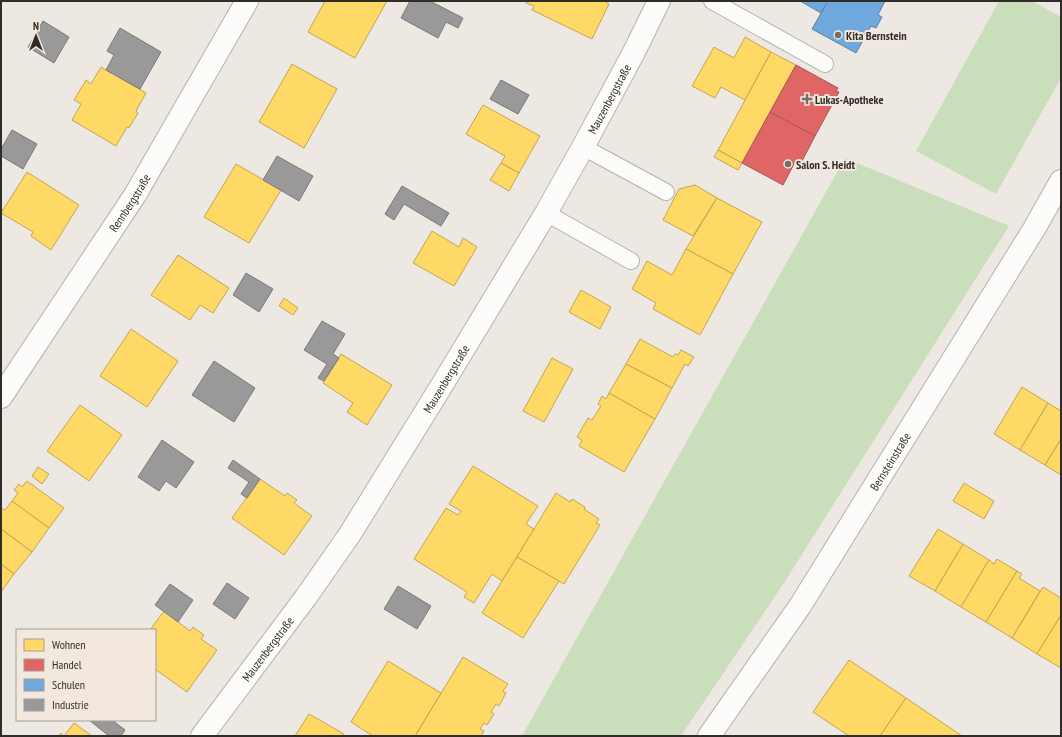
<svg xmlns="http://www.w3.org/2000/svg" width="1062" height="737" font-family="'PT Sans Narrow',sans-serif">
	<style>
		.green { fill: #cbdebc }
		.homes { fill: #ffd966; stroke: #c1a554 }
		.shops { fill: #e06666; stroke: #ab5554 }
		.schools { fill: #6fa8dc; stroke: #5c83a6 }
		.industry { fill: #999; stroke: #7a7977 }
		.lines { fill: none; stroke-linecap: round; stroke-linejoin: round }
		.service-casing { stroke: #b5b1ad; stroke-width: 18 }
		.minor-casing { stroke: #b5b1ad; stroke-width: 24 }
		.service { stroke: #fcfcfb; stroke-width: 16 }
		.minor { stroke: #fcfcfb; stroke-width: 22 }
		.poi-dot { fill: #726e6a; stroke: #f2e8de; stroke-width: 1.5 }
		.labels { text-anchor: middle; dominant-baseline: central; stroke-width: 4; stroke-linejoin: round; paint-order: stroke }
		.poi-label { font-size: 12px; font-weight: bold; fill: #302d29; stroke: #f2e8de; text-anchor: start }
		.street-label { font-size: 12px; fill: #302d29; stroke: #f2e8de }
	</style>
	<rect width="100%" height="100%" fill="#eee8e2"/>
	<g class="green">
		<polygon points="999,1 1032,1 1061,17 1061,78 996,194 916,151"/>
		<polygon points="845,158 1009,226 784,583 681,736 522,736"/>
	</g>
	<g class="homes">
		<polygon points="325,1 387,1 355,58 308,32"/>
		<polygon points="527,1 604,1 609,4 592,39 532,10 534,6 526,3"/>
		<polygon points="745,37 771,52 745,100 721,87 715,98 692,86 714,47 734,58"/>
		<polygon points="771,52 796,65 742,163 718,150"/>
		<polygon points="292,64 337,89 304,148 259,122"/>
		<polygon points="101,67 146,93 136,111 138,113 129,128 127,127 116,146 72,120 81,104 74,100 86,80 91,84"/>
		<polygon points="483,105 540,136 519,173 501,163 505,156 466,134"/>
		<polygon points="718,150 742,163 738,170 714,157"/>
		<polygon points="501,163 519,173 509,191 490,180"/>
		<polygon points="236,164 281,190 249,243 204,217"/>
		<polygon points="27,172 79,205 51,250 31,236 33,232 1,213"/>
		<polygon points="695,185 717,198 693,236 663,220 679,189"/>
		<polygon points="717,198 762,222 733,274 686,249"/>
		<polygon points="432,231 459,247 463,238 477,247 454,286 413,263"/>
		<polygon points="686,249 733,274 700,335 653,309 656,303 632,289 647,261 672,275"/>
		<polygon points="178,255 229,288 213,313 200,305 190,320 151,295"/>
		<polygon points="581,290 611,307 600,329 569,312"/>
		<polygon points="284,298 298,308 293,315 279,306"/>
		<polygon points="131,329 178,361 147,407 100,376"/>
		<polygon points="640,339 673,357 675,354 678,355 681,350 694,357 688,366 685,364 672,388 626,364"/>
		<polygon points="341,354 392,385 367,425 347,412 353,403 323,383"/>
		<polygon points="552,358 573,369 544,422 523,411"/>
		<polygon points="626,364 672,388 655,419 609,393"/>
		<polygon points="1022,387 1048,403 1020,450 994,434"/>
		<polygon points="609,393 655,419 624,472 579,446 582,440 577,437 588,418 592,420 601,406 598,404 602,396 606,399"/>
		<polygon points="1048,403 1061,411 1061,439 1045,465 1020,450"/>
		<polygon points="80,405 122,435 89,481 47,451"/>
		<polygon points="1061,439 1061,475 1045,465"/>
		<polygon points="473,466 538,506 526,524 534,529 502,581 492,574 474,603 464,597 467,592 414,559 446,508 458,515 461,511 449,504"/>
		<polygon points="38,467 49,474 42,484 32,476"/>
		<polygon points="260,479 285,496 287,493 297,500 294,503 312,516 284,555 232,518"/>
		<polygon points="27,481 64,508 49,528 12,501 18,493 14,490 19,484 22,487"/>
		<polygon points="964,483 994,501 984,519 953,501"/>
		<polygon points="556,493 570,502 572,499 585,507 584,509 599,519 596,523 600,525 564,584 517,557"/>
		<polygon points="12,501 49,528 32,552 1,529 1,508 5,510"/>
		<polygon points="1,529 32,552 14,574 1,564"/>
		<polygon points="938,529 963,544 935,591 909,576"/>
		<polygon points="963,544 989,560 961,607 935,591"/>
		<polygon points="517,557 559,581 523,638 482,613"/>
		<polygon points="997,559 1017,571 986,622 961,607 989,560 994,564"/>
		<polygon points="1,564 14,574 1,592"/>
		<polygon points="1017,571 1022,574 1019,578 1040,591 1012,638 986,622"/>
		<polygon points="1043,587 1061,598 1061,615 1037,654 1012,638"/>
		<polygon points="164,611 190,631 193,627 204,635 201,639 217,650 187,692 155,669 155,630 150,630"/>
		<polygon points="1061,615 1061,668 1037,654"/>
		<polygon points="463,657 508,684 503,691 506,693 499,706 496,704 491,712 494,714 487,725 484,723 480,729 484,731 481,736 415,736"/>
		<polygon points="849,660 906,698 880,736 849,736 813,712"/>
		<polygon points="388,661 441,693 415,736 373,736 351,722"/>
		<polygon points="906,698 962,736 880,736"/>
		<polygon points="309,714 344,734 343,736 295,736"/>
		<polygon points="74,723 92,736 58,736 61,733 64,736"/>
	</g>
	<g class="shops">
		<polygon points="796,65 838,88 836,91 839,92 815,136 770,112"/>
		<polygon points="770,112 815,136 801,163 796,160 783,185 742,163"/>
	</g>
	<g class="schools">
		<polygon points="800,1 828,1 821,13"/>
		<polygon points="828,1 885,1 878,15 882,17 876,28 871,26 856,53 812,29"/>
	</g>
	<g class="industry">
		<polygon points="410,1 430,1 463,18 458,28 446,22 438,38 401,18"/>
		<polygon points="43,21 69,37 54,63 28,47"/>
		<polygon points="120,28 161,52 140,89 106,70 114,55 107,51"/>
		<polygon points="501,80 529,95 518,114 490,99"/>
		<polygon points="12,130 37,144 23,169 1,156 1,149"/>
		<polygon points="277,156 313,176 299,201 263,180"/>
		<polygon points="402,186 449,213 441,226 404,204 394,220 385,214"/>
		<polygon points="246,273 273,289 259,312 233,295"/>
		<polygon points="322,321 345,334 333,354 339,358 324,381 318,378 327,364 304,350"/>
		<polygon points="214,361 255,388 234,422 192,395"/>
		<polygon points="162,440 194,462 176,488 166,481 159,491 138,477"/>
		<polygon points="233,460 260,479 247,498 241,494 249,482 228,468"/>
		<polygon points="227,583 249,598 235,619 213,604"/>
		<polygon points="170,584 193,600 178,622 155,605"/>
		<polygon points="398,586 431,606 417,629 384,609"/>
		<polygon points="89,720 112,720 125,730 121,736 109,736"/>
	</g>
	<g class="lines">
		<g class="service-casing">
			<g id="service">
				<polyline points="712,1 825,64"/>
				<polyline points="583,147 666,192"/>
				<polyline points="546,213 631,261"/>
			</g>
		</g>
		<g class="minor-casing">
			<g id="minor">
				<path id="s1" d="M1 397 135 195 247 1"/>
				<path id="s2" d="M202 736 306 597 350 534 442 385 546 213 583 147 634 52 659 1"/>
				<path id="s3" d="M709 736 800 606 1034 229 1061 181"/>
			</g>
		</g>
		<use href="#service" class="service"/>
		<use href="#minor" class="minor"/>
	</g>
	<g class="poi-dot">
		<circle cx="838" cy="35" r="4"/>
		<path d="M805 93h4v4h4v4h-4v4h-4v-4h-4v-4h4z"/>
		<circle cx="788" cy="164" r="4"/>
	</g>
	<g class="labels">
		<g class="poi-label">
			<text x="846" y="35">Kita Bernstein</text>
			<text x="815" y="99">Lukas-Apotheke</text>
			<text x="796" y="164">Salon S. Heidt</text>
		</g>
		<g class="street-label">
			<text stroke="none"><textPath href="#s2" startOffset="757">Mauzenbergstraße</textPath></text>
			<text stroke="none"><textPath href="#s1" startOffset="233">Rennbergstraße</textPath></text>
			<text stroke="none"><textPath href="#s2" startOffset="433">Mauzenbergstraße</textPath></text>
			<text stroke="none"><textPath href="#s3" startOffset="329">Bernsteinstraße</textPath></text>
			<text stroke="none"><textPath href="#s2" startOffset="109">Mauzenbergstraße</textPath></text>
		</g>
	</g>
	<rect width="1062" height="737" fill="none" stroke="#302d29" stroke-width="4"/>
	<rect x="16" y="629" width="140" height="92" fill="#f2e8de" stroke="#a49d96"/>
	<rect x="24" y="639" width="20" height="12" fill="#ffd966" stroke="#a49d96"/>
	<text x="52" y="649" font-size="12" fill="#302d29">Wohnen</text>
	<rect x="24" y="659" width="20" height="12" fill="#e06666" stroke="#a49d96"/>
	<text x="52" y="669" font-size="12" fill="#302d29">Handel</text>
	<rect x="24" y="679" width="20" height="12" fill="#6fa8dc" stroke="#a49d96"/>
	<text x="52" y="689" font-size="12" fill="#302d29">Schulen</text>
	<rect x="24" y="699" width="20" height="12" fill="#999999" stroke="#a49d96"/>
	<text x="52" y="709" font-size="12" fill="#302d29">Industrie</text>
	<g transform="translate(36 36)" stroke="#f2e8de" stroke-width="3" paint-order="stroke">
	<path d="M0-3L7 15L0 10L-7 15Z" fill="#302d29"/>
	<text y="-6" font-size="11" font-weight="bold" text-anchor="middle" fill="#302d29">N</text>
	</g>
</svg>
